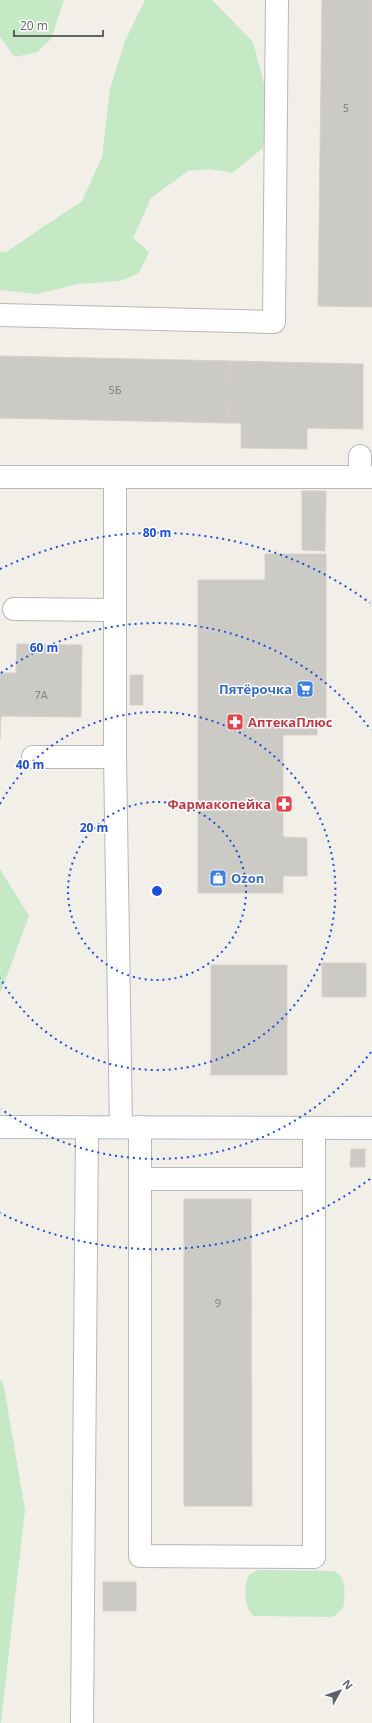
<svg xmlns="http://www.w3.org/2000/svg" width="372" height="1723" font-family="'Open Sans',sans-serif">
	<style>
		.green { fill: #c5e8c5 }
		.building { fill: #cccac5; stroke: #d6d1c6 }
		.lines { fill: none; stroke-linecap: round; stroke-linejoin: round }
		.minor-casing { stroke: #b5b8bc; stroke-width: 24 }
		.minor { stroke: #fff; stroke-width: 22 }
		.ring { fill: none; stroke: #1d4ed8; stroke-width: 2; stroke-dasharray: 2 4 }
		.labels { text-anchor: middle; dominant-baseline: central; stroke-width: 3; stroke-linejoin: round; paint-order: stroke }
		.number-label { font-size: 11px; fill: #7a7d7f }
		.shop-label { font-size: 13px; font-weight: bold; fill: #366cbe; stroke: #fff; text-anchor: end }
		.health-label { font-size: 13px; font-weight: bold; fill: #be3a42; stroke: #fff; text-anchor: start }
		.centre { fill: #1d4ed8; stroke: #fff; stroke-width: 2 }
		.ring-label { font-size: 12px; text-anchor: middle; font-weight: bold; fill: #1d4ed8; stroke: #fff; stroke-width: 3; stroke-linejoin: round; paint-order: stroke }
	</style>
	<rect width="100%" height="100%" fill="#f1efe8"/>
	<g class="green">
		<polygon points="0,0 64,0 51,39 37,52 15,57 0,37"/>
		<polygon points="145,0 212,0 253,42 270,107 263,148 232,173 210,169 188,171 151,198 133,238 149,252 139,273 120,281 78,284 37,294 0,290 0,252 6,252 82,201 102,157 110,89 125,41"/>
		<polygon points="0,869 29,916 0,994"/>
		<polygon points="0,1380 3,1381 25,1510 1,1723 0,1723"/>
		<path d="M259 1570 335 1571C347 1579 345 1596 343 1608L335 1616 330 1617 254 1616C243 1608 243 1584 250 1574Z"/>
	</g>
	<g class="building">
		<polygon points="322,0 372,0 372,307 318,306"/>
		<polygon points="0,356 230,361 229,423 0,418"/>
		<polygon points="230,361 363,364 363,429 307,428 307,449 241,448 241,423 229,423"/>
		<polygon points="302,491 326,491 325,551 302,550"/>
		<polygon points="265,554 326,554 326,718 317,717 317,735 283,735 283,837 307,838 307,876 283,876 283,893 198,893 198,580 265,580"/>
		<polygon points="17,644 82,645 81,717 1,716 0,739 0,673 16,673"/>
		<rect x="130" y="675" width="13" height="30"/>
		<rect x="322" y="963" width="44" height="34"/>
		<rect x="211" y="965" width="76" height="110"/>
		<polygon points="351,1149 365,1149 365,1167 350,1167"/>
		<polygon points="184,1199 251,1199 252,1506 184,1506"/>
		<rect x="103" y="1582" width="33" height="29"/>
	</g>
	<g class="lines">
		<g class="minor-casing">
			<g id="minor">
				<polyline points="0,315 274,322 277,0"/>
				<polyline points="360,456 360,477"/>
				<polyline points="0,477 115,477"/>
				<polyline points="14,609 114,610"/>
				<polyline points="33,757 115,757"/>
				<polyline points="0,1127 372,1128"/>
				<polyline points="121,1127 115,757 115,477 372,477"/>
				<polyline points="140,1127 140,1556 314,1557 314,1128"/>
				<polyline points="140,1179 314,1179"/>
				<polyline points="82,1723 87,1128"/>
			</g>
		</g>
		<use href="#minor" class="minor"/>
	</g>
	<g class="ring">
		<circle cx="157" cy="891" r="89"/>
		<path d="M0 804A179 179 0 1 1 0 978"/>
		<path d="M371 1052A268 268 0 0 1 1 1109M1 673A268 268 0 0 1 371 730"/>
		<path d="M370 1179A358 358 0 0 1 0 1213M0 569A358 358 0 0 1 370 603"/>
	</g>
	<defs>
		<g id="supermarket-square" transform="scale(0.9)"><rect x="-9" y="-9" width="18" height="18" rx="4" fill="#3f7fe0" stroke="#fff"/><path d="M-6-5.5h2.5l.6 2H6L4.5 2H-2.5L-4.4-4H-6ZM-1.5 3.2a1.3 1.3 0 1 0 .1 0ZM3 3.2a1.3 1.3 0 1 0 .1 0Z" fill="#fff"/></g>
		<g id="pharmacy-square" transform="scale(0.9)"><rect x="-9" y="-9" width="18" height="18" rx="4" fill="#e0444e" stroke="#fff"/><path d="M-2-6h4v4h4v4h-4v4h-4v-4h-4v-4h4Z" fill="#fff"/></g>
		<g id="shop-square" transform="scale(0.9)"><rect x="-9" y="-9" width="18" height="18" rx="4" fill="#3f7fe0" stroke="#fff"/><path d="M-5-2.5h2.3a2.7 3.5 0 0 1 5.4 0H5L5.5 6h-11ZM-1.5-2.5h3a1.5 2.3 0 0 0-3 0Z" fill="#fff"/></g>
	</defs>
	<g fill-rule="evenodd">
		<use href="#supermarket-square" x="305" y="689"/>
		<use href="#pharmacy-square" x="235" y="722"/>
		<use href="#pharmacy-square" x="284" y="804"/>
		<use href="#shop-square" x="218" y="878"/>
	</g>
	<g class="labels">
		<g class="number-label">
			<text x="346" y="107">5</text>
			<text x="115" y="389">5Б</text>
			<text x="41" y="694">7А</text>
			<text x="218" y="1302">9</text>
		</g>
		<g class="shop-label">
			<text x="292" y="689">Пятёрочка</text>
			<text x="231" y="878" text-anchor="start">Ozon</text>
		</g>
		<g class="health-label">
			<text x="248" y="722">АптекаПлюс</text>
			<text x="271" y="804" text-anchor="end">Фармакопейка</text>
		</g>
	</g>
	<circle cx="157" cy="891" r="6" class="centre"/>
	<g class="ring-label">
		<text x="157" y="537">80 m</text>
		<text x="44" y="652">60 m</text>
		<text x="30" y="769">40 m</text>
		<text x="94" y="832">20 m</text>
	</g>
	<g transform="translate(340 1691) rotate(50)" stroke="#ffffff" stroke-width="3" paint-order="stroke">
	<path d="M0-3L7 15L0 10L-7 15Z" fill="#5f6368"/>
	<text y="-6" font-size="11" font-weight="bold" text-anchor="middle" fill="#5f6368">N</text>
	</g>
	<path d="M14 30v6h89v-6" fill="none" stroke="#5f6368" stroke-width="2"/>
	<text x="20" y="30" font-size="12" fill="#5f6368" stroke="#ffffff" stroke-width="3" paint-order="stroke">20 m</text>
</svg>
